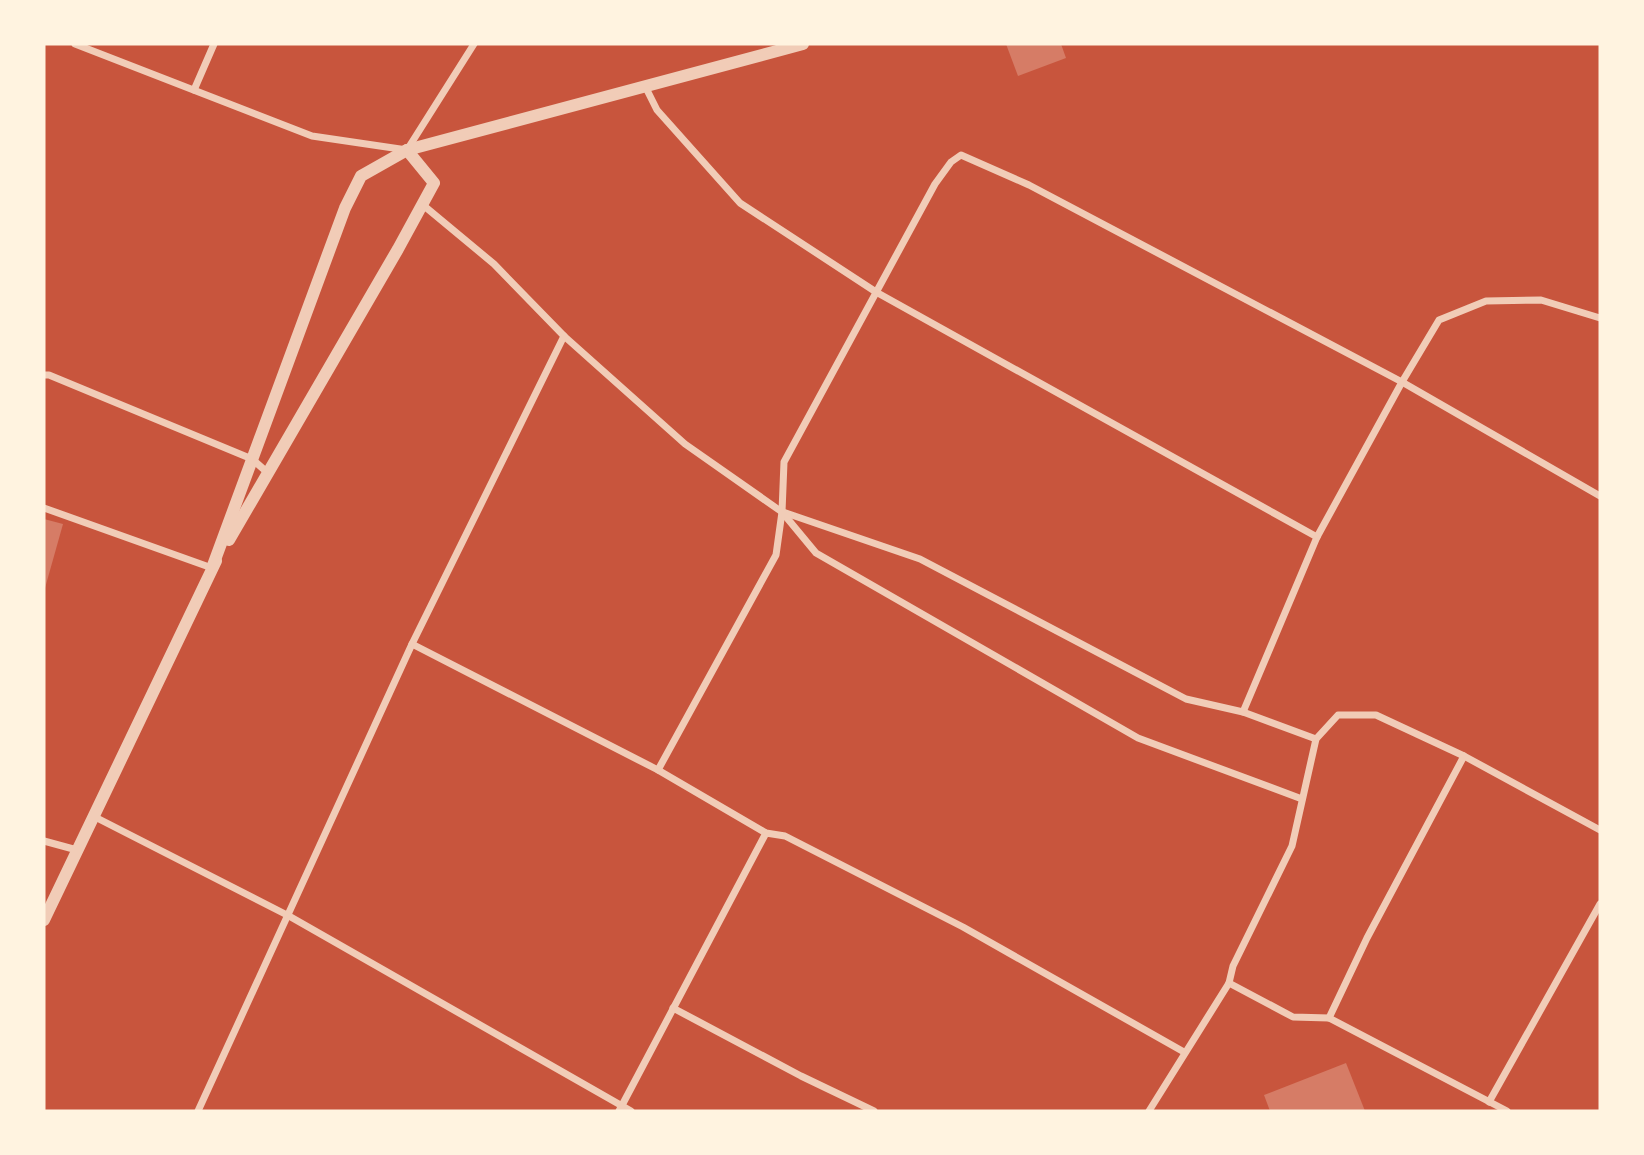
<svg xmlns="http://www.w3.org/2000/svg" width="1644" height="1155" font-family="Mulish,sans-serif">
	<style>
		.building { fill: #d67c66 }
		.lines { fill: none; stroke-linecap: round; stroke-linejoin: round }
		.minor { stroke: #f1ccb7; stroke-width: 7 }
		.tertiary { stroke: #f1ccb7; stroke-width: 12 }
	</style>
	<rect width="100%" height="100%" fill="#c8553d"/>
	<g class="building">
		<polygon points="1006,44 1061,44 1066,58 1018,76"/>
		<polygon points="44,519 63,524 45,588 44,588"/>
		<polygon points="1346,1063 1365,1111 1270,1111 1264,1095"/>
	</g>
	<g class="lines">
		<g class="minor">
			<polyline points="75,44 312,136 407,150 474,44"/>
			<polyline points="645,86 657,110 740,203 876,292 1317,537"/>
			<polyline points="194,90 214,44"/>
			<polyline points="423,205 494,264 564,336 685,444 782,512 816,553 1138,738 1302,799"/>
			<polyline points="44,375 49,375 252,459 268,473"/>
			<polyline points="44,508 212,568"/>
			<polyline points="783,512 920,559 1186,699 1243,712 1316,739"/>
			<polyline points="412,644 658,770 766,833 785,836 963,927 1184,1052"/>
			<polyline points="1243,712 1317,537 1402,382 1439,320 1486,301 1541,300 1600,318"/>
			<polyline points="658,770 776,555 782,512 784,462 935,184 951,162 961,155 1029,185 1402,382 1600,496"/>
			<polyline points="93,816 289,916 631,1111"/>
			<polyline points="44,841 77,850"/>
			<polyline points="1229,983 1293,1017 1329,1018 1507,1111"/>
			<polyline points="673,1008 801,1076 874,1111"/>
			<polyline points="1329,1018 1367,938 1464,756"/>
			<polyline points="1489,1102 1600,904"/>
			<polyline points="198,1111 412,644 564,336"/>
			<polyline points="619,1111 766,833"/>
			<polyline points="1149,1111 1229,983 1233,966 1292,846 1316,739 1338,715 1376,715 1464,756 1600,830"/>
		</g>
		<g class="tertiary">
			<polyline points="229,540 398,249 434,183 407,150"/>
			<polyline points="212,568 345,208 361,176 407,150 803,44"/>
			<polyline points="44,920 216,561"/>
		</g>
	</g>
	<rect width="1644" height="1155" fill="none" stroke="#fff3e0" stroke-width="91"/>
</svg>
